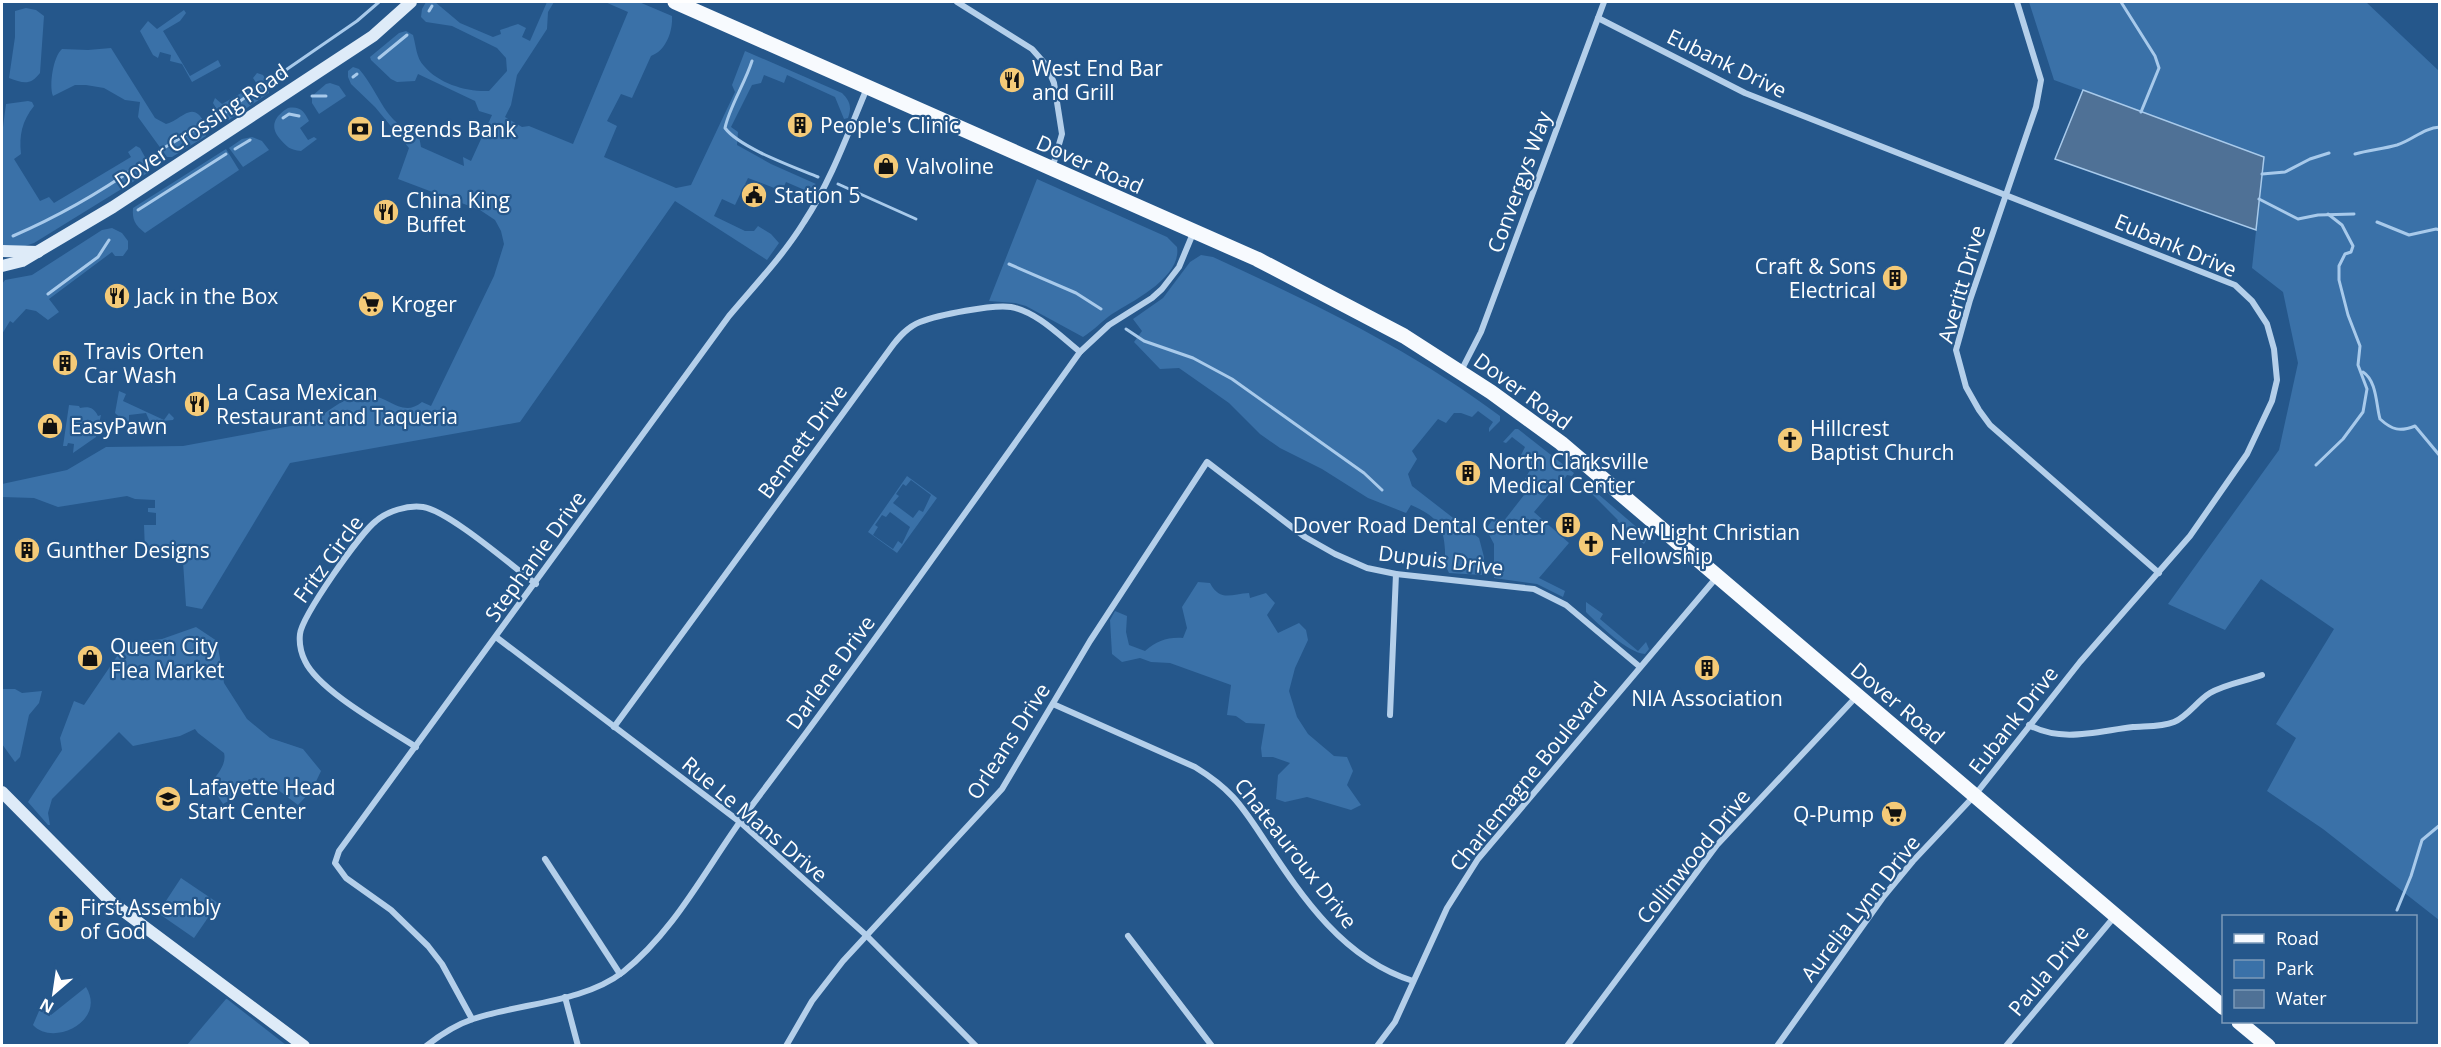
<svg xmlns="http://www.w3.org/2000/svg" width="2441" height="1047" font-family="'Open Sans',sans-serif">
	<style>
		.green { fill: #3a71a8; fill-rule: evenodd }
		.water { fill: #4f7196; stroke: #a8caeb; stroke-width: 1.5 }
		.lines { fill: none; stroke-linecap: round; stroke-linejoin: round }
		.stream { stroke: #a8caeb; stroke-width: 3 }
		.minor { stroke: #b4cfea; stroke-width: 6 }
		.secondary { stroke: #deebf8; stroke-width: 12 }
		.primary { stroke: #f7fafe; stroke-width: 15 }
		.labels { text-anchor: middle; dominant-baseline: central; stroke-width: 4.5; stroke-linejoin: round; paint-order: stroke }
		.street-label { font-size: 21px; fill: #fff; stroke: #25578b }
		.poi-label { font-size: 21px; fill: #fff; stroke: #25578b; text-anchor: start }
	</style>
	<rect width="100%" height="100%" fill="#25578b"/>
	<g class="green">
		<path d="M426 2H435L460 23 493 37 501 34 500 30 518 24 526 28 522 37 530 41 547 2H554L548 12 547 29 517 75 511 105 505 117 522 127 529 126 573 144 628 12 605 2H639L672 16C673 31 666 51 651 56L632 98 621 94 607 121 617 126 604 157 676 188 691 185 735 92 732 85 745 51 842 93C850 101 852 107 848 118L844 119 835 97 787 75 784 83 764 75 761 83 752 85 731 127 738 132 737 145 771 164 816 184 807 191 786 182 782 191 748 178 735 205 722 199 714 216 745 231H754L758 226 771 234 779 243 767 260 675 201 520 422 290 463 202 609 186 606 182 547 145 551 144 525H156V513L148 512V508H155V500L135 499 127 496 58 507 34 498 2 497V484L67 470 106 447 183 446 307 423C329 415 343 393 370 395 389 397 403 418 422 402L431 406 494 276 504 244 501 231 495 220 480 210 398 179 409 148 375 107 351 84 348 77V71L353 67 359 69C382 96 382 121 419 136L421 147 464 166 463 157 471 161 492 115 479 111 475 101 418 74 415 81 397 82 391 79 371 60 370 57 399 33 406 31 413 35C416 45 416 58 424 66 439 84 467 92 489 91L507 71 506 58 497 48 452 26 426 22 421 17 422 9Z"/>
		<polygon points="2029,2 2366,2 2439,71 2439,920 2323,829 2267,791 2296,738 2276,724 2334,629 2261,579 2225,630 2168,604 2279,450 2298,363 2283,292 2252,268 2264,157 2054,80"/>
		<path d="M26 8 36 10 44 16 40 73C30 86 23 83 9 78L15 37V11Z"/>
		<polygon points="184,10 186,13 180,21 163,31 190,76 218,60 221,66 192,82 182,64 170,61 171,55 160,52 158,58 153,55 140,31 148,21 157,29"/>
		<path d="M111 48 155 118 166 124C182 120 192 100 204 122 207 128 207 130 206 136L172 157H167L138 117 140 102 125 100 104 88 86 85H75L53 96C49 85 53 57 62 49L88 50Z"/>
		<polygon points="257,73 263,75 269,85 269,93 229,120 222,118 213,103 215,98 222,104 257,84 253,78"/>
		<polygon points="330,83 339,86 346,96 319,114 312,103 312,96 326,84"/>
		<path d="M28 101 32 102 34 106C22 121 19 135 21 154L14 159 40 201 49 197 54 203 131 157 128 152 136 146 140 148 151 168 149 172 34 243 22 247H2V135L6 104Z"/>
		<path d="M288 108C300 106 304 111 309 121L300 128 308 140 314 137 317 139 301 151C290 150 287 147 280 139 269 126 275 116 288 108Z"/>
		<polygon points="252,137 262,141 269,150 243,167 229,148 242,139"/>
		<path d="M226 149 239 170 145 233C135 225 132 220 133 208Z"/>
		<path d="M1037 179 1167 237 1177 247C1182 277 1133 301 1112 314 1102 321 1093 331 1083 337L1026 306 1015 303 989 301Z"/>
		<polygon points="112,228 122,233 128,241 128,249 123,256 115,256 112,252 49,299 59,312 48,320 36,311 26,309 13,323 10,321 2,334 2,284 5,280 32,275 102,230"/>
		<path d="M1201 255 1213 257C1315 304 1410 349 1500 416V421L1489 432V428L1493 422 1478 411 1472 417 1461 413H1454L1446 423 1438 419 1412 451 1417 459 1408 474 1412 486 1479 538 1484 557 1482 575 1449 573C1445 565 1445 558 1445 550 1444 524 1434 515 1411 505L1406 513 1368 498 1322 469 1280 448 1260 434 1229 403 1179 368 1160 369 1134 342 1142 331 1133 319 1163 298 1190 262Z"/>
		<polygon points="119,391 126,394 123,401 164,420 169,413 174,418 173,420 150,422 146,413 129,415 129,424 127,424 115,413"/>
		<path d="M69 405 79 406 80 408C88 406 94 407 98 416L101 415 96 437 73 453 74 444 68 443 67 446H63Z"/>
		<polygon points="1515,429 1518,429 1574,473 1572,476 1567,475 1554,495 1550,493 1534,512 1569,543 1539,578 1565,591 1563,597 1537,584 1494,578 1494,544 1486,529 1494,518 1503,522 1528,490 1522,484 1530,470 1521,455 1525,447 1512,437 1506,443 1503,442"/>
		<path d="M907 476 937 498 897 553 868 532ZM911 480 931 495 923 512 919 510 913 518 893 503 899 496 896 494 903 484 906 486ZM890 512 910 527 902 544 898 541 893 549 873 535 878 527 875 525 882 515 886 517Z"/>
		<polygon points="1590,487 1648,537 1644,544 1617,521 1618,520 1588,490"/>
		<path d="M1198 582 1210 583C1220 602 1231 594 1249 593L1250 598 1266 593 1275 603 1267 615 1278 633 1299 623 1306 630 1308 640 1295 668 1289 691 1297 717 1308 734 1334 756 1347 757 1353 771 1347 785 1361 805 1351 810 1307 797 1285 802 1276 799 1278 775 1290 763 1273 757H1262L1261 748 1265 724 1246 723 1236 716 1227 715 1231 685 1170 663 1151 662 1140 658 1122 662 1112 654 1110 620 1115 611 1127 616 1126 632 1129 645 1145 651C1157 641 1167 637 1183 638L1187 628 1182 607Z"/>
		<path d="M1586 602 1603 614 1600 619 1638 651 1646 642 1649 649 1645 654C1628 653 1598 624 1586 612Z"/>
		<path d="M196 627 217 641 224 683 247 719 270 738 303 749 321 771 312 790 298 805 273 786 249 779 232 799 223 804 210 784C217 775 227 764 224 753L198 733 195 729 180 736 133 746 119 732 52 799 48 813 50 825H48L28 802 62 750 60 738 74 701 84 705 126 643 162 639Z"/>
		<polygon points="2,689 15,689 22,693 42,691 39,703 29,715 20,757 15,762 2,744"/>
		<polygon points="181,878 218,903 194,938 158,913"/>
		<path d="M86 987C107 1021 53 1047 33 1025L39 1011 45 1010 51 1015Z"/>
		<polygon points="226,999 227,999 286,1045 187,1045"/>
	</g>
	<polygon class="water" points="2083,90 2264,157 2256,230 2055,159"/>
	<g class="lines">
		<g class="stream">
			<polyline points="2121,2 2155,56 2159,68 2141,112"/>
			<polyline points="429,11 432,6"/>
			<polyline points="379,58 407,35"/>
			<path d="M752 61C745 83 729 108 725 128 740 148 794 167 818 177"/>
			<polyline points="280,74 357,21 379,2"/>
			<polyline points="353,77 357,74"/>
			<polyline points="312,96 326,96"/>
			<polyline points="223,114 259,87"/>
			<polyline points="283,118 289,114 299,116"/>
			<polyline points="162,149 196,129"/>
			<polyline points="235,149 250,140"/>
			<path d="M2355 154C2369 150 2383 149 2397 145 2413 140 2423 128 2440 127"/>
			<polyline points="2262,174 2285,172 2310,159 2329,153"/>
			<polyline points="838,184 916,219"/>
			<polyline points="2259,199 2298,219 2318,215 2354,214"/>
			<polyline points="138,210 226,154"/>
			<polyline points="2377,222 2409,235 2436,229 2440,230"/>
			<path d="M13 236C57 217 99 193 139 165"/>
			<polyline points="1009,264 1076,293 1101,309"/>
			<polyline points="48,294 98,257 109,240"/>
			<polyline points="1126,329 1144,341 1193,358 1232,379 1364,473 1382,490"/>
			<path d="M2363 372C2377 381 2376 405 2380 419 2392 430 2400 432 2415 426L2440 456"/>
			<polyline points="2316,465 2343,439 2363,412 2367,389 2358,365 2360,346 2348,315 2339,280 2339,266 2345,254 2351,252 2353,246 2342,225 2328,214"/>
			<polyline points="2397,910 2411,876 2422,840 2440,825"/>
		</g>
		<g class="minor">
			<polyline points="957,2 1032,49 1047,66 1054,83 1062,134 1052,169"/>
			<polyline points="2017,2 2041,80 2036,107 1970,300 1956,350 1966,387 1979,410 1990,425 2159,573"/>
			<polyline points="1598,18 1745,93 2235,285 2252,301 2267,324 2274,349 2277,380 2272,401 2247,454 2190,536 2080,662 1975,795 1913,861 1884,896 1777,1046"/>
			<polyline points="1461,371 1481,332 1604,2"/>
			<polyline points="496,637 740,822 867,936 976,1046"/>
			<path d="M1053 704 1195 767C1229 788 1240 803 1261 835 1301 895 1341 958 1413 981"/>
			<polyline points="1390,715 1396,574"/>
			<path d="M2029 725C2062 743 2098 731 2133 727 2146 726 2162 727 2174 722 2188 716 2197 701 2210 693 2225 684 2246 681 2262 675"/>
			<path d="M614 727 890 349C898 338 907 327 920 322 938 315 993 304 1011 307 1037 312 1060 336 1080 352"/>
			<path d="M416 747C387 728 319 691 305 661 301 653 299 643 300 634 302 616 361 532 376 521 388 511 407 505 423 507 449 511 512 566 536 584"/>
			<polyline points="545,859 620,974"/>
			<polyline points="1128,936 1212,1046"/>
			<polyline points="565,997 578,1046"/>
			<path d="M472 1019 442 964 428 946 391 910 346 878 335 863 339 851 729 316C755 285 783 256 804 222 831 181 848 133 867 88"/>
			<path d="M426 1046C440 1035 455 1025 473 1019 520 1003 583 1003 623 972 676 930 707 866 747 812 861 661 970 506 1080 352L1109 325 1152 298 1162 289 1179 267 1194 231"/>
			<polyline points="786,1046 812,1001 843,961 1002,789 1090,641 1207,462 1305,537 1335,554 1367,568 1396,574 1534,589 1566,605 1640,667"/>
			<polyline points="1377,1046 1395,1022 1447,908 1478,859 1716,578"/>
			<polyline points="1567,1046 1717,845 1856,697"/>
			<polyline points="2006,1046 2115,916"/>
		</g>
		<g class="secondary">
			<polyline points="2,251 38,252"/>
			<polyline points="2,266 22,261 113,207 373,36 411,2"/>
			<polyline points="2,792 110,901 304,1046"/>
		</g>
		<g class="primary">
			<polyline points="675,2 1257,259 1404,336 1491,392 1561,443 2224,1008"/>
			<polyline points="2239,1022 2268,1046"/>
		</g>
	</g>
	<defs>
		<g id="restaurant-disc" transform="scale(1.35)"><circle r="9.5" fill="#f4ca78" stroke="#25578b"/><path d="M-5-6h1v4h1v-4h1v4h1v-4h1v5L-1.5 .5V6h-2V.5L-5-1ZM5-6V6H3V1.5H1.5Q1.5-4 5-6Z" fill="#111"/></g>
		<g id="building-disc" transform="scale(1.35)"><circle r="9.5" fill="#f4ca78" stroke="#25578b"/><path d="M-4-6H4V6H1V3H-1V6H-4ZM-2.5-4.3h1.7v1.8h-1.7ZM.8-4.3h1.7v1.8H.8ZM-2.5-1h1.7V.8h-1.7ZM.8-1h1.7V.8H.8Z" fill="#111"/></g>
		<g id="bank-disc" transform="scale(1.35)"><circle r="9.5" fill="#f4ca78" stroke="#25578b"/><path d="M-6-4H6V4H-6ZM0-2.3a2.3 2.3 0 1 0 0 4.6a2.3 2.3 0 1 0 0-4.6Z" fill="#111"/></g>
		<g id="shop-disc" transform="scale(1.35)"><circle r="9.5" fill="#f4ca78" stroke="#25578b"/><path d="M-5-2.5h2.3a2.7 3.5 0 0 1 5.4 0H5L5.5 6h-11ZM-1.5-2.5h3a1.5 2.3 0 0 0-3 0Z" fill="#111"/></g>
		<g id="civic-disc" transform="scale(1.35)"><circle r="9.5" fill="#f4ca78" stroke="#25578b"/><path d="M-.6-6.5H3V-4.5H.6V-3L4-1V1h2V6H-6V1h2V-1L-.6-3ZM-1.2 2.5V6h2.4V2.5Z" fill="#111"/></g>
		<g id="supermarket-disc" transform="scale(1.35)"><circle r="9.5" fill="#f4ca78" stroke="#25578b"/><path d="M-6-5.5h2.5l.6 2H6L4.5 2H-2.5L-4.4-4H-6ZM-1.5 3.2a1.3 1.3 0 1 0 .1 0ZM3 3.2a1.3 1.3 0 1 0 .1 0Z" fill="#111"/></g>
		<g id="church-disc" transform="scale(1.35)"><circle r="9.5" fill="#f4ca78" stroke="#25578b"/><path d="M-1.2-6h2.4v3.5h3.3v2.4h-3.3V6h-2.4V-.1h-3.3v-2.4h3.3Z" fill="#111"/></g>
		<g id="school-disc" transform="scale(1.35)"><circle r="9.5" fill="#f4ca78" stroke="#25578b"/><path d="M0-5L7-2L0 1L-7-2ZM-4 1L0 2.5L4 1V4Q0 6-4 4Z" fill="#111"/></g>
	</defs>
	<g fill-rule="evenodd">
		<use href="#restaurant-disc" x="1012" y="80"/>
		<use href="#building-disc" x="800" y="125"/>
		<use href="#bank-disc" x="360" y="129"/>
		<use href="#shop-disc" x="886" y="166"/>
		<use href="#civic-disc" x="754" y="195"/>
		<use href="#restaurant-disc" x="386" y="212"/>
		<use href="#building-disc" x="1895" y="278"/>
		<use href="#restaurant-disc" x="117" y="296"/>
		<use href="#supermarket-disc" x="371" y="304"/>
		<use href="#building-disc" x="65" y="363"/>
		<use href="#restaurant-disc" x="197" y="404"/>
		<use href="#shop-disc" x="50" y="426"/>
		<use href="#church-disc" x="1790" y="440"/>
		<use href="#building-disc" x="1468" y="473"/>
		<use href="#building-disc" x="1568" y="525"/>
		<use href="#church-disc" x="1591" y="544"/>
		<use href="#building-disc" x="27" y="550"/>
		<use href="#shop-disc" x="90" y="658"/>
		<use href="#building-disc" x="1707" y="668"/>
		<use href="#school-disc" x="168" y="799"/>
		<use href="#supermarket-disc" x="1894" y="814"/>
		<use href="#church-disc" x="61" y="919"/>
	</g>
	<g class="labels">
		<g class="street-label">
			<text transform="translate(1727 63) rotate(26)">Eubank Drive</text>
			<text transform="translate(201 126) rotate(-34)">Dover Crossing Road</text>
			<text transform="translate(1090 164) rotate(24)">Dover Road</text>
			<text transform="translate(1519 182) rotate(-70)">Convergys Way</text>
			<text transform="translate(2176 245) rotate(23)">Eubank Drive</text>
			<text transform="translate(1961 284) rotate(-74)">Averitt Drive</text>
			<text transform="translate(1523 391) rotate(36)">Dover Road</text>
			<text transform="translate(802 441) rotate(-54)">Bennett Drive</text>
			<text transform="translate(535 556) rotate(-54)">Stephanie Drive</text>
			<text transform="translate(328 559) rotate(-54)">Fritz Circle</text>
			<text transform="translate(1441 560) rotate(7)">Dupuis Drive</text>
			<text transform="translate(830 672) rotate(-54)">Darlene Drive</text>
			<text transform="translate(1898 703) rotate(40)">Dover Road</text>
			<text transform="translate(2013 720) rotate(-52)">Eubank Drive</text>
			<text transform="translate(1008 741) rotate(-57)">Orleans Drive</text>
			<text transform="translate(1528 776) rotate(-51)">Charlemagne Boulevard</text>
			<text transform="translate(755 819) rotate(40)">Rue Le Mans Drive</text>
			<text transform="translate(1296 853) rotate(52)">Chateauroux Drive</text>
			<text transform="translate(1693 856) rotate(-51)">Collinwood Drive</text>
			<text transform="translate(1860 908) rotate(-52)">Aurelia Lynn Drive</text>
			<text transform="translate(2048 970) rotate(-50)">Paula Drive</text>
		</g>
		<g class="poi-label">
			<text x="1032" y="68">West End Bar<tspan x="1032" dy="24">and Grill</tspan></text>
			<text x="820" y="125">People's Clinic</text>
			<text x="380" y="129">Legends Bank</text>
			<text x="906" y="166">Valvoline</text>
			<text x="774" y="195">Station 5</text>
			<text x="406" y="200">China King<tspan x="406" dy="24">Buffet</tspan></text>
			<text x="1876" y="266" text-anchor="end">Craft &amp; Sons<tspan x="1876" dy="24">Electrical</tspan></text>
			<text x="136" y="296">Jack in the Box</text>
			<text x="391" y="304">Kroger</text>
			<text x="84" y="351">Travis Orten<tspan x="84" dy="24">Car Wash</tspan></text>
			<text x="216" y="392">La Casa Mexican<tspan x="216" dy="24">Restaurant and Taqueria</tspan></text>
			<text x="70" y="426">EasyPawn</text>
			<text x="1810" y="428">Hillcrest<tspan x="1810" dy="24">Baptist Church</tspan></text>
			<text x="1488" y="461">North Clarksville<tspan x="1488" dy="24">Medical Center</tspan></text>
			<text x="1548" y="525" text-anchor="end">Dover Road Dental Center</text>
			<text x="1610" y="532">New Light Christian<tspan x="1610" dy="24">Fellowship</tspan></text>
			<text x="46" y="550">Gunther Designs</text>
			<text x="110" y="646">Queen City<tspan x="110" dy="24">Flea Market</tspan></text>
			<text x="1707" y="698" text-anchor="middle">NIA Association</text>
			<text x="188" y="787">Lafayette Head<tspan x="188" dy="24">Start Center</tspan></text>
			<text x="1874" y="814" text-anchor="end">Q-Pump</text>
			<text x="80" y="907">First Assembly<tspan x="80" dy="24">of God</tspan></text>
		</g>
	</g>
	<rect width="2441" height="1047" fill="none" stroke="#ffffff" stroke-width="6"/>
	<rect x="2222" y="915" width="195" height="108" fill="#25578b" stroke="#7c9ab9" stroke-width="1.5"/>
	<rect x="2234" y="934" width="30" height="9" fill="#f7fafe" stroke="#7c9ab9" stroke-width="1.5"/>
	<text x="2276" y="945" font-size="18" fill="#ffffff">Road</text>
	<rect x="2234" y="960" width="30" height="18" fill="#3a71a8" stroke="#7c9ab9" stroke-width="1.5"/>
	<text x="2276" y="975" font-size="18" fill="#ffffff">Park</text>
	<rect x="2234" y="990" width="30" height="18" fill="#4f7196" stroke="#7c9ab9" stroke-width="1.5"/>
	<text x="2276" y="1005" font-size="18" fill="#ffffff">Water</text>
	<g transform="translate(54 993) rotate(209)" stroke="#25578b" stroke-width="4.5" paint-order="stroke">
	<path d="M0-4.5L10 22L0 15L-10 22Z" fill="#ffffff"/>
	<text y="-9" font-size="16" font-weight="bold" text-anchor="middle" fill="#ffffff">N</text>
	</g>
</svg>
